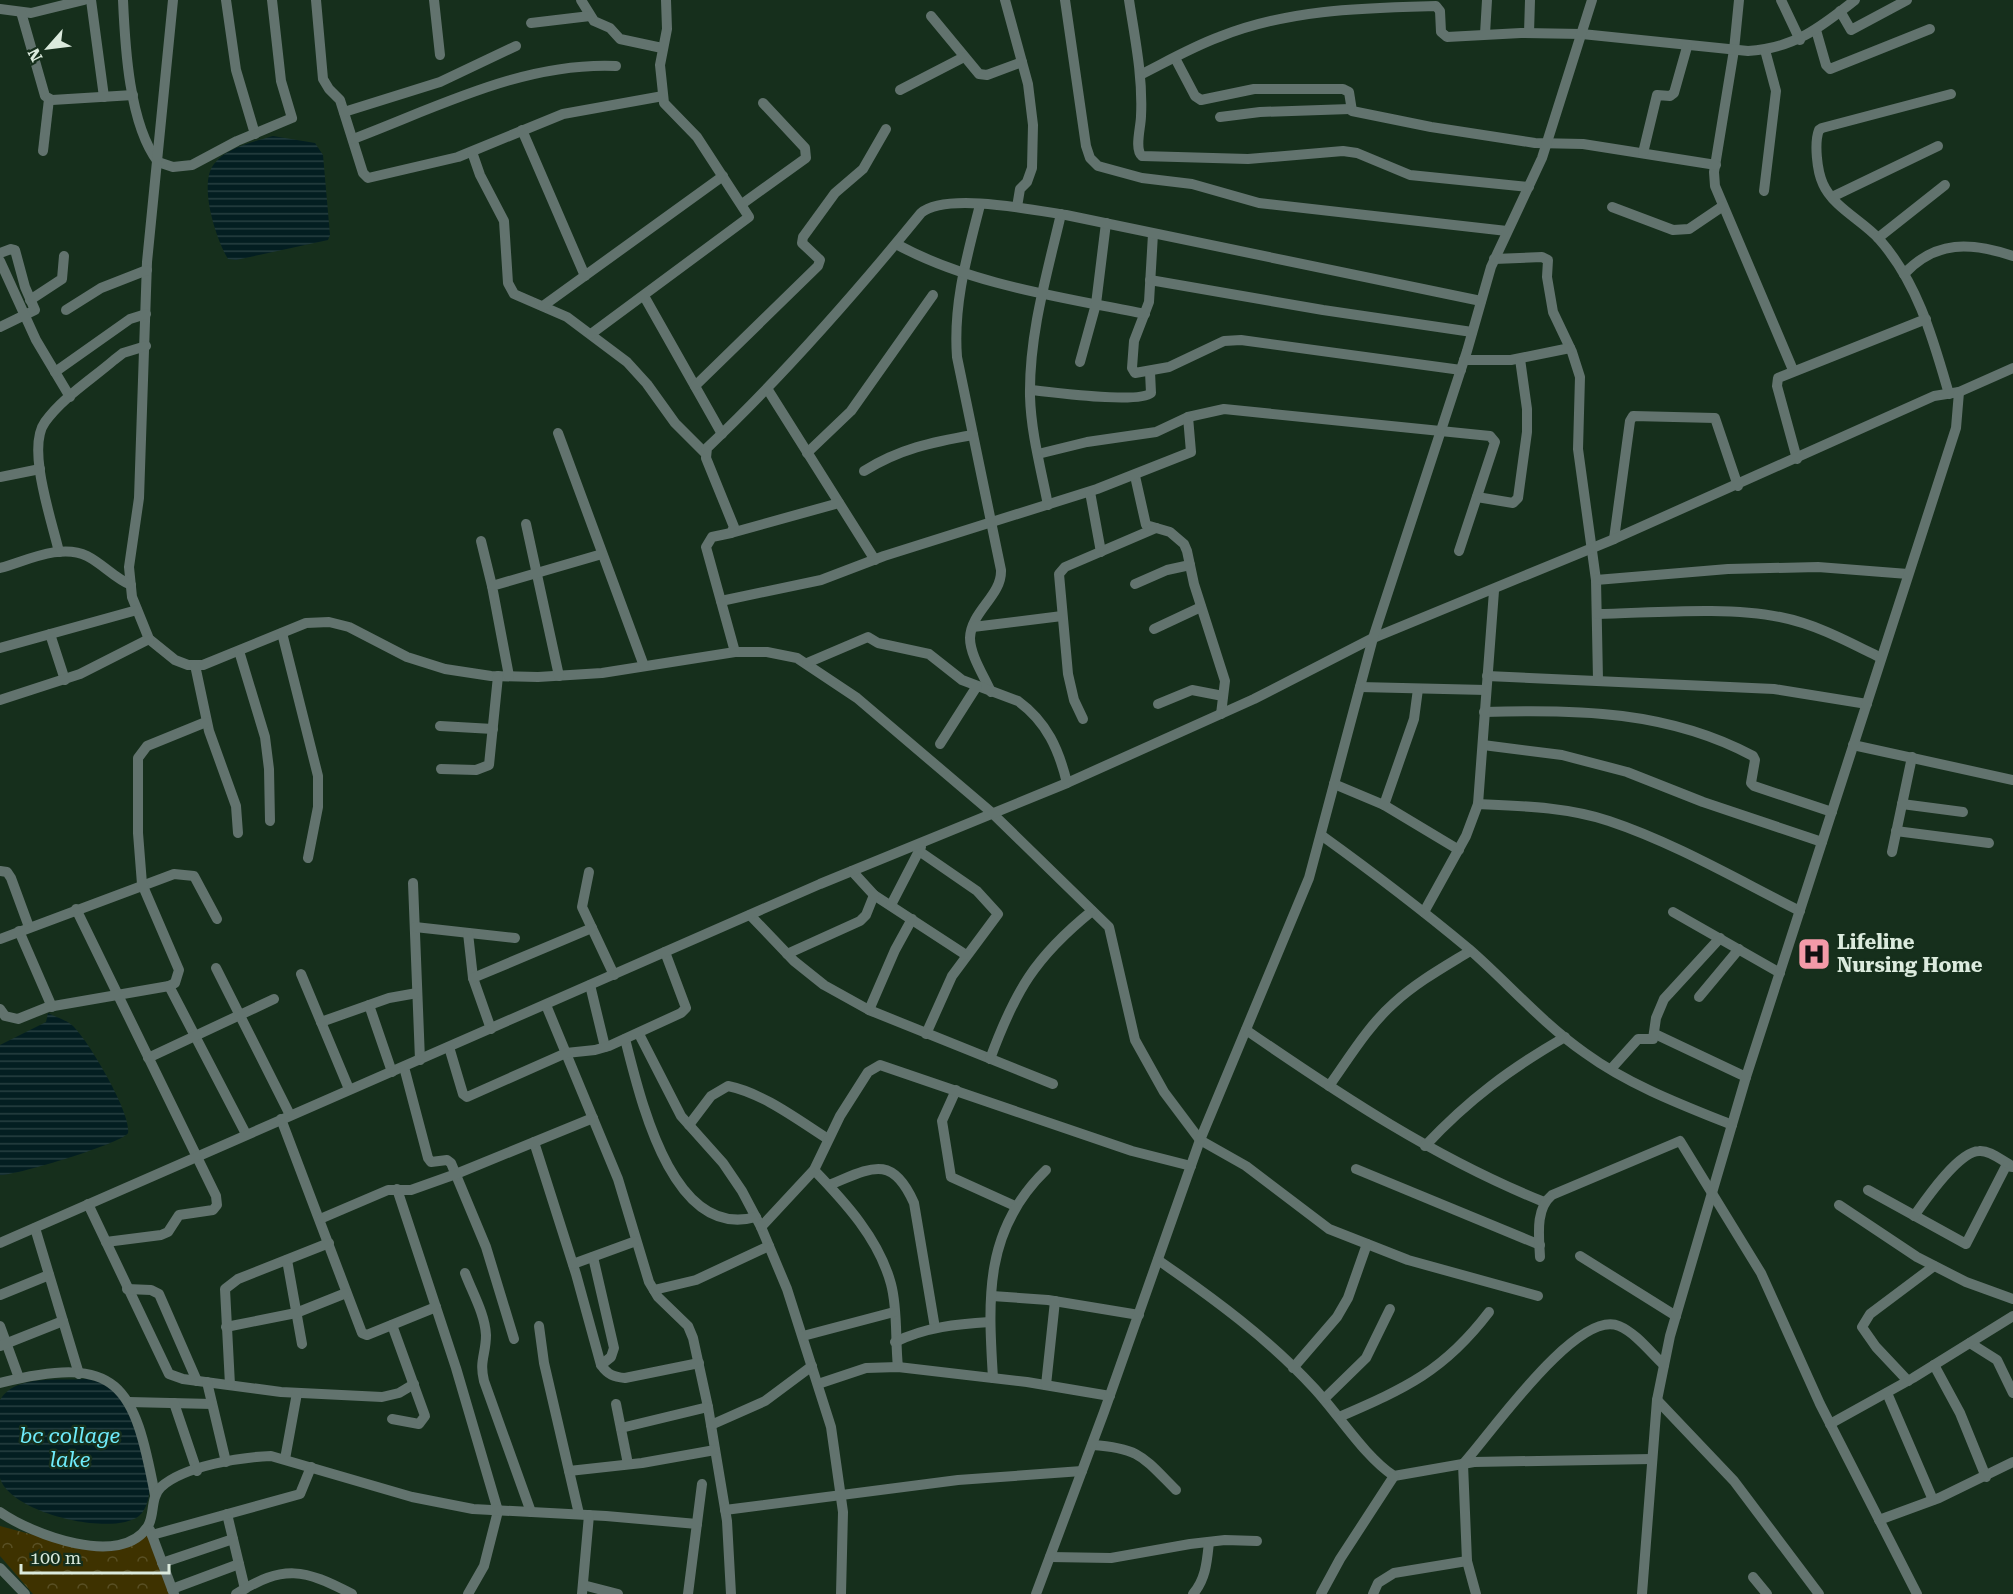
<svg xmlns="http://www.w3.org/2000/svg" width="2013" height="1594" font-family="'Roboto Serif',serif">
	<style>
		.park { fill: url(#park-crowns) }
		.water { fill: url(#water-rules) }
		.lines { fill: none; stroke-linecap: round; stroke-linejoin: round }
		.street { stroke: #62736e; stroke-width: 10 }
		.labels { text-anchor: middle; dominant-baseline: central; stroke-width: 5; stroke-linejoin: round; paint-order: stroke }
		.poi-label { font-size: 20px; font-weight: bold; fill: #dbeadd; stroke: #162f1c; text-anchor: start }
		.water-label { font-size: 21px; font-style: italic; fill: #6fecfb; stroke: #162f1c }
	</style>
	<defs>
		<pattern id="park-crowns" width="20" height="18" patternUnits="userSpaceOnUse" patternTransform="scale(1.5)"><rect width="20" height="18" fill="#3e3200"/><path d="M2 6a3 3 0 1 1 6 0M12 15a3 3 0 1 1 6 0" fill="none" stroke="#595025"/></pattern>
		<pattern id="water-rules" width="6" height="5" patternUnits="userSpaceOnUse" patternTransform="scale(1.5)"><rect width="6" height="5" fill="#031e21"/><path d="M0 2.5h6" fill="none" stroke="#273f41"/></pattern>
	</defs>
	<rect width="100%" height="100%" fill="#162f1c"/>
	<polygon class="park" points="0,1526 82,1548 151,1535 169,1594 33,1594 0,1556"/>
	<g class="water">
		<path d="M273 136 315 143 323 155 330 235 328 240 236 260 228 259C216 239 198 184 214 164 227 147 254 142 273 136Z"/>
		<path d="M48 1013C55 1017 67 1020 73 1026 88 1040 132 1114 128 1133 123 1143 15 1176 0 1175V1045L46 1022Z"/>
		<path d="M86 1379 108 1383C115 1392 124 1402 130 1412 135 1420 151 1478 150 1487 149 1497 147 1509 139 1516 112 1537 10 1513 0 1478 0 1465 0 1417 0 1400 15 1374 59 1381 86 1379Z"/>
	</g>
	<g class="lines">
		<g class="street">
			<polyline points="91,0 104,97"/>
			<path d="M123 0C125 46 129 124 158 162L173 167 192 165 237 141 292 118 281 81 272 0"/>
			<polyline points="173,0 147,262 139,498 129,567 132,597 149,639 175,660 188,665 203,665 306,623 329,622 349,627 407,657 445,669 491,676 538,677 602,673 735,652 767,652 797,658 857,698 991,812 1109,927 1135,1040 1164,1092 1200,1140 1246,1166 1329,1229 1408,1260 1538,1296"/>
			<polyline points="226,0 236,70 255,134"/>
			<polyline points="316,0 323,79 329,89 340,100 363,173 368,178 458,157 563,114 663,96"/>
			<polyline points="434,0 440,55"/>
			<polyline points="581,0 594,21 610,28 620,39 662,48"/>
			<polyline points="1005,0 1028,84 1033,125 1032,168 1027,182 1020,189 1017,207"/>
			<polyline points="1065,0 1086,146 1090,158 1098,166 1142,178 1192,184 1259,203 1507,231"/>
			<path d="M1129 0C1135 39 1143 77 1141 116 1141 127 1134 149 1142 156L1248 159 1343 151 1357 153 1410 175 1529 187"/>
			<polyline points="1739,0 1734,50 1714,172 1715,186 1793,370"/>
			<polyline points="1781,0 1800,40"/>
			<polyline points="0,9 31,13 84,0"/>
			<polyline points="1840,11 1851,30 1907,0"/>
			<polyline points="21,12 45,96 52,100 133,95"/>
			<polyline points="931,16 979,74 987,75 1022,62"/>
			<polyline points="531,23 590,16"/>
			<polyline points="1816,30 1826,65 1830,69 1930,29"/>
			<polyline points="1529,33 1530,0"/>
			<polyline points="1485,34 1487,0"/>
			<polyline points="1175,58 1195,96 1201,100 1254,89 1343,89 1349,92 1352,111 1431,127 1535,143 1583,144 1716,165"/>
			<path d="M1140 75C1166 62 1192 47 1219 37 1289 9 1362 8 1436 6L1440 11 1441 32 1447 37 1521 33 1582 34 1748 51C1793 49 1821 27 1855 0"/>
			<polyline points="900,90 964,57"/>
			<polyline points="344,112 440,82 516,46"/>
			<polyline points="1220,117 1260,112 1350,109"/>
			<polyline points="522,130 585,276"/>
			<path d="M353 139C438 107 523 62 616 66"/>
			<polyline points="43,151 49,99"/>
			<polyline points="472,152 480,175 504,221 508,283 514,294 567,317 627,362 647,384 675,423 705,453"/>
			<polyline points="1643,153 1657,95 1670,96 1674,93 1687,47"/>
			<polyline points="1764,191 1776,91 1765,50"/>
			<polyline points="1832,197 1938,146"/>
			<polyline points="742,204 806,158 805,148 763,103"/>
			<path d="M980 205C967 256 953 304 957 357L1001 570C1002 596 971 611 970 638 970 655 984 676 991 692"/>
			<polyline points="1612,207 1673,230 1689,229 1723,206"/>
			<polyline points="1153,234 1149,302 1134,341 1132,368 1135,373 1169,367 1224,341 1241,340 1461,370"/>
			<polyline points="1878,238 1945,185"/>
			<path d="M896 244C971 285 1062 297 1145 314"/>
			<polyline points="0,253 11,249 15,250 25,287 35,310 0,327"/>
			<polyline points="1494,259 1542,257 1548,260 1547,277 1553,312 1572,352 1580,377 1578,449 1596,580 1598,680"/>
			<polyline points="0,261 36,340 70,397"/>
			<path d="M1904 274C1936 240 1971 242 2013 256"/>
			<polyline points="1150,280 1323,310 1472,332"/>
			<polyline points="644,296 722,434"/>
			<polyline points="30,300 62,279 64,256"/>
			<polyline points="543,306 723,176"/>
			<polyline points="66,310 101,288 147,270"/>
			<polyline points="591,334 749,217 697,137 664,103 660,65 667,29 666,0"/>
			<polyline points="1464,360 1511,360 1570,348"/>
			<polyline points="1080,362 1096,304 1106,223"/>
			<polyline points="55,372 130,319 146,314"/>
			<polyline points="695,386 818,266 820,260 802,243 803,237 835,193 863,169 886,129"/>
			<polyline points="768,390 875,560"/>
			<path d="M1031 390C1052 392 1138 404 1151 393L1150 372"/>
			<path d="M1949 394C1933 339 1918 283 1879 239 1863 221 1833 207 1823 184 1817 171 1814 143 1819 130L1822 128 1951 94"/>
			<polyline points="558,433 644,666"/>
			<polyline points="807,453 851,411 933,295"/>
			<polyline points="1038,454 1087,442 1156,432 1188,417 1224,409 1490,436 1495,442 1459,551"/>
			<polyline points="1797,459 1777,386 1778,378 1926,319"/>
			<path d="M864 471C899 449 932 442 973 435"/>
			<polyline points="1135,476 1146,525 1170,532 1184,544 1187,551 1194,584 1225,681 1221,714"/>
			<polyline points="0,477 40,469"/>
			<polyline points="1090,492 1101,552"/>
			<polyline points="1477,497 1513,503 1518,498 1527,432 1527,409 1520,359"/>
			<path d="M1048 505C1041 469 1031 433 1030 396 1029 334 1047 274 1061 214"/>
			<polyline points="526,524 559,676"/>
			<polyline points="731,533 839,503"/>
			<polyline points="1614,539 1630,421 1633,416 1715,418 1738,486"/>
			<polyline points="481,541 492,586"/>
			<path d="M59 552C52 521 26 448 45 422 62 398 92 379 114 360L123 353 146 346"/>
			<path d="M0 568C26 561 61 543 87 556 103 564 114 578 131 585"/>
			<polyline points="1596,580 1728,569 1818,567 1908,574"/>
			<polyline points="1135,584 1167,570 1190,565"/>
			<polyline points="721,601 821,580 884,556 1097,489 1191,452 1188,417"/>
			<path d="M1597 614C1652 613 1726 606 1780 617 1816 624 1849 642 1881 658"/>
			<polyline points="973,627 1062,616"/>
			<polyline points="1154,629 1201,607"/>
			<polyline points="282,633 318,776 318,807 308,858"/>
			<polyline points="50,634 65,680"/>
			<polyline points="0,648 137,610"/>
			<polyline points="239,651 265,737 269,769 270,821"/>
			<path d="M735 652 706 547 712 537 731 533 734 527 706 458 707 448C784 375 854 295 921 213 946 192 1033 210 1066 215L1481 301"/>
			<path d="M807 663 868 637 878 643 929 654 962 680 1018 701C1047 722 1059 750 1067 783"/>
			<polyline points="195,665 209,731 236,806 238,833"/>
			<polyline points="509,676 492,586 602,554"/>
			<polyline points="1487,676 1774,689 1867,704"/>
			<polyline points="1360,687 1486,690"/>
			<polyline points="0,700 80,674 149,639"/>
			<polyline points="1158,704 1192,690 1223,696"/>
			<path d="M1484 712C1578 709 1669 711 1753 756L1755 760 1751 783 1754 786 1832 812"/>
			<polyline points="1083,719 1074,700 1068,674 1059,574 1065,567 1156,528"/>
			<polyline points="440,726 493,729"/>
			<polyline points="940,744 977,686"/>
			<polyline points="1483,745 1562,755 1627,772 1703,802 1822,842"/>
			<polyline points="1853,745 2013,780"/>
			<polyline points="441,769 476,770 489,765 498,676"/>
			<polyline points="1334,784 1384,805 1459,850"/>
			<path d="M1478 804C1522 806 1567 807 1609 821 1675 843 1738 880 1800 911"/>
			<polyline points="1902,804 1963,812"/>
			<polyline points="1384,805 1414,719 1418,689"/>
			<polyline points="1896,831 1989,843"/>
			<path d="M1321 835C1371 871 1421 909 1469 949 1508 983 1542 1023 1585 1053 1629 1085 1682 1105 1732 1125"/>
			<polyline points="919,851 977,891 998,914 952,976 926,1034"/>
			<polyline points="1892,852 1912,757"/>
			<polyline points="0,871 7,872 11,878 29,927"/>
			<polyline points="852,871 874,895 966,955"/>
			<polyline points="589,872 582,907 614,975"/>
			<polyline points="413,883 420,1060"/>
			<polyline points="891,905 921,847"/>
			<polyline points="76,909 216,1196 217,1205 213,1210 179,1215 168,1232 161,1235 106,1242"/>
			<polyline points="1424,912 1466,836 1478,804 1494,591"/>
			<polyline points="1673,912 1780,973"/>
			<polyline points="750,915 794,961 824,985 869,1010 1053,1084"/>
			<polyline points="415,927 515,938"/>
			<polyline points="19,931 52,1007"/>
			<polyline points="468,933 473,978 491,1029"/>
			<polyline points="0,939 174,874 194,876 217,919"/>
			<polyline points="787,954 860,921 866,915 874,895"/>
			<polyline points="216,968 290,1115"/>
			<polyline points="301,974 349,1089"/>
			<polyline points="473,978 592,928"/>
			<polyline points="590,985 605,1047"/>
			<polyline points="169,986 246,1134"/>
			<polyline points="1699,997 1739,949"/>
			<polyline points="369,1005 392,1072"/>
			<polyline points="546,1005 618,1179 649,1282 658,1297 688,1326 693,1338 708,1407 727,1521 731,1594"/>
			<polyline points="0,1009 5,1016 18,1019 48,1007 169,986 175,983 179,970 142,884 138,833 138,758 147,746 206,722"/>
			<polyline points="869,1010 895,950 912,919"/>
			<polyline points="321,1022 389,998 417,993"/>
			<path d="M1246 1030C1342 1096 1435 1158 1544 1202"/>
			<polyline points="639,1034 681,1116 723,1163 742,1191 761,1227 787,1289 831,1427 843,1512 841,1594"/>
			<polyline points="1655,1034 1746,1077"/>
			<path d="M625 1039C640 1096 671 1241 756 1217"/>
			<polyline points="449,1047 463,1094 467,1097 566,1053 595,1050 609,1046 681,1013 686,1008 665,952"/>
			<polyline points="148,1058 274,999"/>
			<path d="M990 1059C1015 991 1035 957 1092 911"/>
			<polyline points="404,1067 428,1158 431,1162 447,1160 451,1163 486,1247 514,1339"/>
			<polyline points="1611,1069 1638,1039 1653,1039 1656,1018 1664,999 1720,938"/>
			<path d="M1329 1086C1349 1058 1368 1026 1394 1003 1417 982 1444 967 1470 951"/>
			<polyline points="956,1090 942,1121 951,1177 1015,1206"/>
			<polyline points="281,1119 362,1333 367,1335 436,1307"/>
			<path d="M689 1125 711 1096 728 1086C763 1093 798 1120 828 1139"/>
			<path d="M534 1142 576 1274 601 1365C608 1375 614 1377 625 1378L699 1363"/>
			<path d="M1425 1146C1469 1099 1510 1069 1565 1037"/>
			<polyline points="1356,1169 1540,1245"/>
			<path d="M814 1170C845 1202 879 1239 891 1284 898 1310 895 1340 898 1367"/>
			<path d="M829 1185C871 1168 892 1153 914 1203L935 1328"/>
			<polyline points="397,1189 456,1368 498,1511 484,1566 468,1594"/>
			<polyline points="1868,1190 1966,1244 2006,1166 2013,1167"/>
			<polyline points="88,1204 169,1374 183,1379 281,1392 382,1397 399,1393 414,1384"/>
			<polyline points="1839,1205 1917,1257 1966,1282 2013,1299"/>
			<path d="M1914 1216C1926 1199 1958 1152 1979 1151 1989 1150 2000 1159 2009 1164"/>
			<polyline points="320,1219 388,1190 411,1190 456,1174 593,1118"/>
			<polyline points="761,1227 814,1170 840,1116 868,1072 880,1065 1132,1151 1191,1166"/>
			<polyline points="35,1228 79,1374"/>
			<polyline points="0,1243 820,884 1067,783 1254,699 1373,638 1614,539 1934,396 1959,392 2013,368"/>
			<polyline points="1580,1256 1676,1316"/>
			<polyline points="593,1257 614,1348 611,1357 601,1365"/>
			<path d="M1540 1257C1539 1236 1535 1209 1552 1195L1680 1141 1761 1273 1820 1404 1917 1594"/>
			<polyline points="287,1260 302,1344"/>
			<path d="M1158 1260C1213 1298 1269 1339 1314 1388 1339 1415 1365 1457 1394 1476L1474 1462 1652 1459"/>
			<polyline points="573,1264 636,1241"/>
			<path d="M465 1273C472 1292 485 1314 486 1335 486 1354 479 1361 484 1381L531 1512"/>
			<polyline points="127,1289 151,1290 159,1294 197,1381"/>
			<polyline points="654,1290 696,1280 769,1246"/>
			<polyline points="0,1295 49,1275"/>
			<polyline points="992,1296 1048,1300 1139,1315"/>
			<polyline points="0,1326 19,1378"/>
			<polyline points="539,1326 544,1363 579,1514"/>
			<polyline points="226,1327 296,1313 346,1293"/>
			<polyline points="803,1336 894,1312"/>
			<path d="M895 1342C926 1327 957 1324 990 1322"/>
			<polyline points="1970,1343 1997,1360 2013,1393"/>
			<polyline points="0,1346 63,1321"/>
			<polyline points="1934,1365 1960,1413 1986,1477"/>
			<polyline points="1293,1368 1337,1317 1348,1298 1367,1244"/>
			<path d="M993 1378C988 1298 984 1230 1046 1170"/>
			<polyline points="1908,1381 1876,1347 1862,1327 1870,1314 1934,1266"/>
			<polyline points="207,1382 226,1462"/>
			<path d="M0 1383C120 1353 134 1385 155 1495"/>
			<polyline points="818,1384 866,1368 898,1367 1027,1382 1110,1396"/>
			<polyline points="230,1385 225,1289 238,1279 329,1243"/>
			<polyline points="1046,1385 1055,1301"/>
			<polyline points="1887,1393 1933,1500"/>
			<polyline points="1324,1399 1366,1358 1390,1309"/>
			<polyline points="1657,1400 1734,1481 1819,1594"/>
			<polyline points="129,1402 212,1404"/>
			<polyline points="174,1403 197,1471"/>
			<polyline points="616,1404 628,1464"/>
			<path d="M1339 1417C1406 1388 1444 1371 1489 1312"/>
			<polyline points="392,1419 419,1424 425,1416 392,1325"/>
			<polyline points="1830,1424 1913,1378 2013,1316"/>
			<polyline points="711,1425 765,1401 812,1366"/>
			<polyline points="621,1428 708,1407"/>
			<path d="M1092 1445C1140 1448 1143 1457 1176 1490"/>
			<polyline points="285,1459 297,1393"/>
			<polyline points="569,1471 642,1463 715,1450"/>
			<polyline points="725,1510 958,1480 1082,1471"/>
			<path d="M0 1512C31 1534 122 1569 148 1526 155 1514 150 1498 161 1487 184 1466 241 1457 271 1456L412 1497 473 1509 606 1516 697 1524"/>
			<polyline points="227,1514 245,1589"/>
			<polyline points="1879,1520 1939,1498 2013,1462"/>
			<polyline points="150,1530 174,1594"/>
			<polyline points="152,1535 300,1494 311,1467"/>
			<polyline points="1050,1557 1111,1558 1190,1544 1225,1540 1257,1541"/>
			<polyline points="162,1563 233,1539"/>
			<polyline points="0,1568 25,1594"/>
			<polyline points="1753,1577 1767,1594"/>
			<polyline points="583,1585 618,1594"/>
			<polyline points="172,1589 239,1564"/>
			<path d="M236 1594C284 1564 304 1569 352 1594"/>
			<polyline points="582,1594 589,1515"/>
			<polyline points="688,1594 702,1484"/>
			<polyline points="1036,1594 1104,1412 1200,1140 1309,878 1373,638 1467,351 1491,267 1542,158 1592,0"/>
			<path d="M1193 1594C1206 1579 1207 1561 1209 1542"/>
			<polyline points="1321,1594 1340,1559 1394,1476"/>
			<polyline points="1373,1594 1378,1583 1394,1573 1467,1561"/>
			<path d="M1476 1594 1467 1561 1463 1464C1489 1436 1577 1308 1619 1326 1636 1333 1651 1353 1664 1365"/>
			<polyline points="1642,1594 1657,1400 1670,1336 1746,1077 1956,428 1959,392"/>
		</g>
	</g>
	<defs>
		<g id="hospital-square" transform="scale(1.725)"><rect x="-9" y="-9" width="18" height="18" rx="4" fill="#f39aa8" stroke="#162f1c"/><path d="M-5-5h3v3.5h4V-5h3V5h-3V1.5h-4V5h-3Z" fill="#111"/></g>
	</defs>
	<g fill-rule="evenodd">
		<use href="#hospital-square" x="1814" y="954"/>
	</g>
	<g class="labels">
		<g class="poi-label">
			<text x="1837" y="942">Lifeline<tspan x="1837" dy="23">Nursing Home</tspan></text>
		</g>
		<g class="water-label">
			<text x="70" y="1436">bc collage<tspan x="70" dy="24">lake</tspan></text>
		</g>
	</g>
	<g transform="translate(48 48) rotate(242)" stroke="#162f1c" stroke-width="4.5" paint-order="stroke">
	<path d="M0-4.5L10 22L0 15L-10 22Z" fill="#dbeadd"/>
	<text y="-9" font-size="16" font-weight="bold" text-anchor="middle" fill="#dbeadd">N</text>
	</g>
	<path d="M21 1564v9h148v-9" fill="none" stroke="#dbeadd" stroke-width="3"/>
	<text x="30" y="1564" font-size="18" fill="#dbeadd" stroke="#162f1c" stroke-width="4.5" paint-order="stroke">100 m</text>
</svg>
